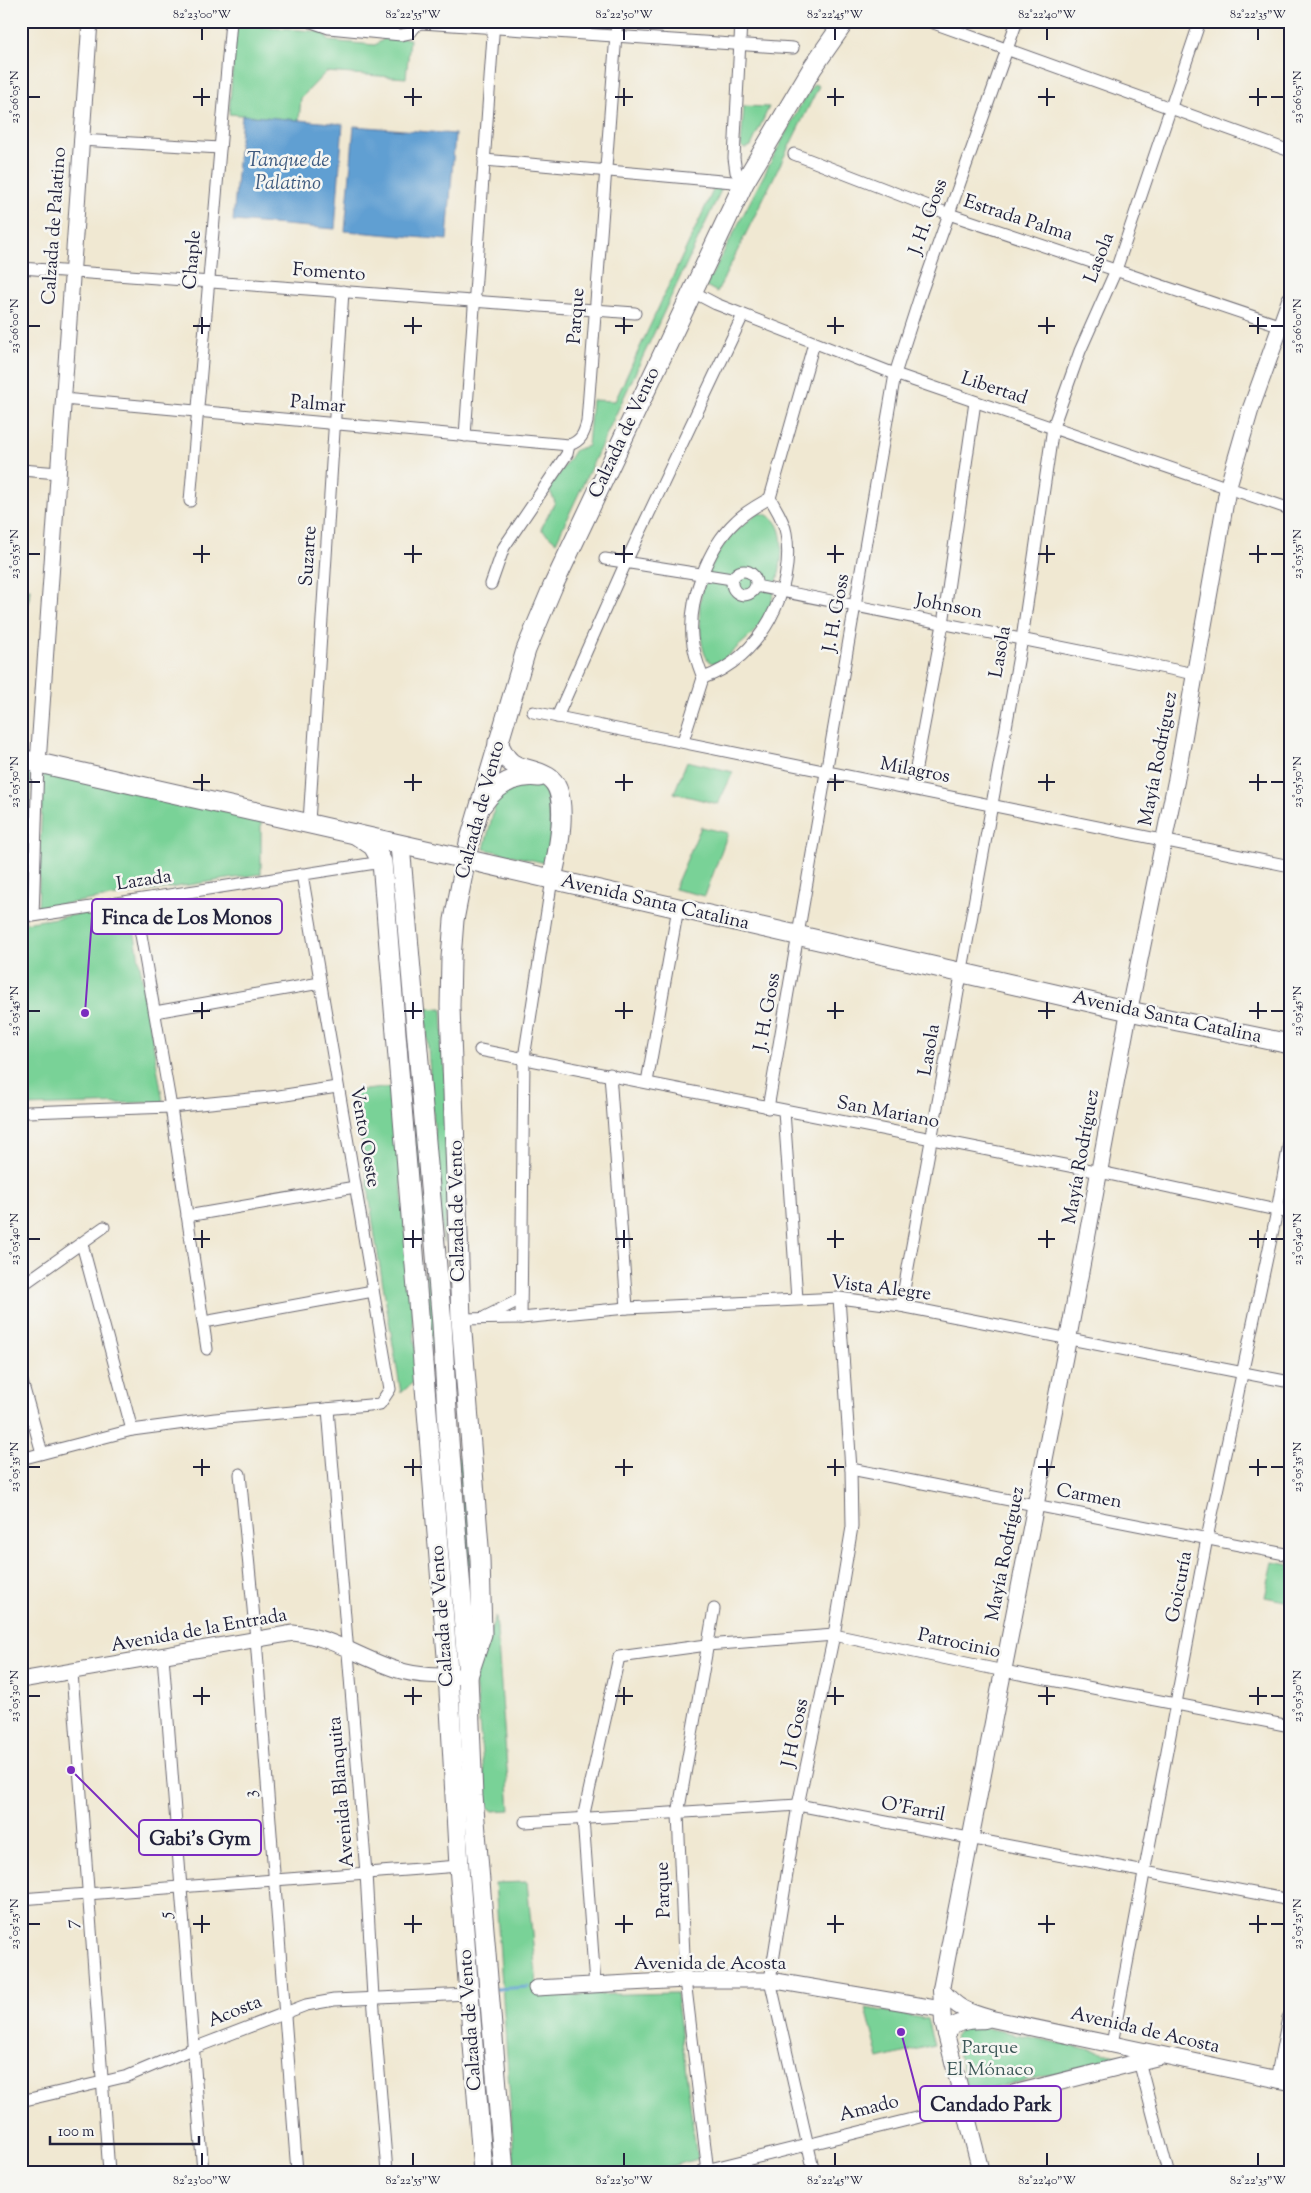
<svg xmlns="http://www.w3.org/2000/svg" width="1311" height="2193" font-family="'Sorts Mill Goudy',serif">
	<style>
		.green { fill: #79d297; stroke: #4e7a69 }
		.water { fill: #619fd2; stroke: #426086 }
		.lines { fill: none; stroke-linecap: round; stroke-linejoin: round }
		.stream { stroke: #619fd2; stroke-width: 3 }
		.minor-casing { stroke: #6a6770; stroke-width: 13 }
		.tertiary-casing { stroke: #6a6770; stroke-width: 17 }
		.secondary-casing { stroke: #6a6770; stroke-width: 18 }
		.primary-casing { stroke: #6a6770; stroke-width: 21 }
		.minor { stroke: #fff; stroke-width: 11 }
		.tertiary { stroke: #fff; stroke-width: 15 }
		.secondary { stroke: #fff; stroke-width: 16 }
		.primary { stroke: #fff; stroke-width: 19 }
		.primary-bridge-casing { stroke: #6a6770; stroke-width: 21; stroke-linecap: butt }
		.primary-bridge { stroke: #fff; stroke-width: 19 }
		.ticks { fill: none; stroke: #22223b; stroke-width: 2 }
		.labels { text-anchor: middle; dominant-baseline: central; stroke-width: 5; stroke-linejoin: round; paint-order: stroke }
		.street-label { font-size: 19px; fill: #22223b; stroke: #f6f6f2 }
		.park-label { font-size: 19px; fill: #3c5757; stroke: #f6f6f2 }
		.water-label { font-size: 20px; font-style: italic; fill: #3e5a7f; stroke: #f6f6f2 }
		.leader { fill: none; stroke: #7b2cbf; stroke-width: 2 }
		.callout-dot { fill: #7b2cbf; stroke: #f6f6f2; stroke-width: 2 }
		.callout { fill: #f6f6f2; stroke: #7b2cbf; stroke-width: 2 }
		.callout-label { font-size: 20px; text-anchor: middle; font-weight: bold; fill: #22223b }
		.neatline { fill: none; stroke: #22223b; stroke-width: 2 }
		.ticks-label { font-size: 12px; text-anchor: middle; fill: #22223b }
	</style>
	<rect width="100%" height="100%" fill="#f6f6f2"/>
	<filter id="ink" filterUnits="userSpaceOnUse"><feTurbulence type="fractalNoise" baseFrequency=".02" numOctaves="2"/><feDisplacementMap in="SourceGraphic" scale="10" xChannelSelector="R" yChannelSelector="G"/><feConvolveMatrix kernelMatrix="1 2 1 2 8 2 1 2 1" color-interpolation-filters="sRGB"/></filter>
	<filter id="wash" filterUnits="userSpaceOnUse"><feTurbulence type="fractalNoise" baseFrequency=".0096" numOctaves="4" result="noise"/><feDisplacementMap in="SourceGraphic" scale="20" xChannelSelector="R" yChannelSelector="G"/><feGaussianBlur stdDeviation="1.12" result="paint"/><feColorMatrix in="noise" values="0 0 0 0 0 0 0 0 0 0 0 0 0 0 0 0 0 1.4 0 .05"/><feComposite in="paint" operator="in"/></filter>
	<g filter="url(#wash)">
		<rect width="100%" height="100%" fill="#f0e8d2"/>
		<g class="green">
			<polygon points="236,24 323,32 329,41 375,45 387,37 410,39 406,78 326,72 301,98 299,120 229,114"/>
			<polygon points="814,84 819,86 717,292 706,286 800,106"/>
			<polygon points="744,106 769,107 751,146 744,149 741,146"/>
			<polygon points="715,186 722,188 556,542 541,529 555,502 549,489 575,450 588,446 592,400 615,401"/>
			<path d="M760 513C794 518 780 574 773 596 771 603 769 612 766 618 757 631 743 642 731 653 727 656 721 663 715 663 699 666 699 612 700 602 702 587 710 568 717 555 726 539 744 522 760 513Z"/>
			<polygon points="21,588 30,589 21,677"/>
			<polygon points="687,761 733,772 718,804 674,793"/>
			<polygon points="21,767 31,769 25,923 130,906 163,1102 24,1106 21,1122"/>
			<polygon points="43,772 261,819 261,874 38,908"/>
			<path d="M536 783C542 786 548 789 552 794 561 808 554 850 545 863L484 849 496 801 507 789Z"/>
			<polygon points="701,827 728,833 705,896 674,889"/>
			<polygon points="395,884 436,1326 432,1353"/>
			<polygon points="442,1008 450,1183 443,1242 425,1009"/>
			<polygon points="393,1087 418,1378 401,1393 375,1237 355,1091"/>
			<polygon points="458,1456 466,1463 475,1635 472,1647"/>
			<polygon points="1273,1562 1290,1565 1290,1602 1265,1597"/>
			<polygon points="496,1616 510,1810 493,1811 487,1806 474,1670"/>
			<polygon points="527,1882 538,1996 676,1993 697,2159 650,2172 515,2172 495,1883"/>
			<polygon points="866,2008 927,2019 934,2045 879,2059"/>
			<polygon points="962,2028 986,2028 1127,2057 972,2093 967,2090 954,2037"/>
		</g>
		<g class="water">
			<polygon points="242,115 343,124 335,229 233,221"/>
			<polygon points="354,126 455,134 447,240 345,231"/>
		</g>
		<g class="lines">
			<polyline class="stream" points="496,1989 528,1987"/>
		</g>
	</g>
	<g filter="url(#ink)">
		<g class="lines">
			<g class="minor-casing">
				<g id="minor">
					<polyline points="309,21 329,28 401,35 410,33 417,24 422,23 793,48"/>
					<polyline points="741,21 734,158 736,172 744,183"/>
					<polyline points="928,21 1290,151"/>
					<polyline points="80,140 220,148"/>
					<polyline points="794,154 949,214 1290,329"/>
					<polyline points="484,160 744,183"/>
					<polyline points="21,268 635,313"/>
					<polyline points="691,291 716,304 895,374 1290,509"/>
					<path d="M63 399 569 445C581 441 584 434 587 422L617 21"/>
					<polyline points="465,436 494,21"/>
					<polyline points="21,470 59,473"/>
					<polyline points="190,501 231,21"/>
					<polyline points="605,559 732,579"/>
					<circle cx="744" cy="583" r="12"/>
					<polyline points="491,584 504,547 567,454 569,445"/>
					<polyline points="756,586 1195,674"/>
					<path d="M703 678C698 665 693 651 692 637 689 599 707 548 736 521 746 511 758 505 770 498"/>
					<polyline points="533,712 1290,866"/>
					<polyline points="557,717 626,562 743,315"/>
					<path d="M683 741 703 678C760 659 796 590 786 533 784 520 776 509 770 498L814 343"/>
					<polyline points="38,763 33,916 382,862"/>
					<polyline points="912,789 943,624 975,402"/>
					<polyline points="309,822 343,291"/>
					<polyline points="140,929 171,1107 207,1349"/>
					<polyline points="155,1012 320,983"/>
					<polyline points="480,1050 1100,1172 1290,1213"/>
					<polyline points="610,1074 627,1308"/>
					<polyline points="647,1082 678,908"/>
					<polyline points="768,1108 895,374 921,293 1017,21"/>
					<polyline points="784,1111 797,1299"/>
					<polyline points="28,1112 171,1107 279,1096 337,1087"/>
					<polyline points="187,1216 355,1187"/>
					<polyline points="82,1244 132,1430"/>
					<polyline points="21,1286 104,1227"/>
					<polyline points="901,1306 1022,639 1053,427 1080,351 1116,270 1200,21"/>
					<polyline points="485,1317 519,1300"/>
					<polyline points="521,1318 524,1058 552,879"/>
					<polyline points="461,1319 521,1318 627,1308 839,1298 901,1306 1290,1382"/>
					<polyline points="204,1322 373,1291"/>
					<polyline points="21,1378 42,1453"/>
					<polyline points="328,1409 366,1873 373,1997 387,2172"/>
					<polyline points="21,1459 132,1430 215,1419 380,1404 390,1389 302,874"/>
					<polyline points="851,1469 1290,1555"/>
					<polyline points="240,1474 256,1639 297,2172"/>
					<polyline points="163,1656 203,2172"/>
					<polyline points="72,1673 109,2172"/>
					<polyline points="525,1822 798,1805 1290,1900"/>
					<polyline points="21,1899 459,1866"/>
					<polyline points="595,1985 583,1818 619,1657 707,1645 834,1635 1004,1671 1290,1726"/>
					<polyline points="1112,2044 1207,1538 1277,1211 1290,1138"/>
					<polyline points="1139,2061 1168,2172"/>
					<polyline points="21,2101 128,2076 194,2048 306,2005 334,2000 469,1994"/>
					<polyline points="702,2171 964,2106"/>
					<polyline points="708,2172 685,1980 678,1814 714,1609"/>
					<polyline points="814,2172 770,1980 798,1805 834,1635 852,1527 851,1469 839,1298"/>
				</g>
			</g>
			<g class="tertiary-casing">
				<g id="tertiary">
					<polyline points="38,763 90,21"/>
					<path d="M21 1680 293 1633C331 1636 362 1659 398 1670 421 1677 444 1676 468 1676"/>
					<polyline points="536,1988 685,1980 770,1980 941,2009"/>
					<polyline points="1278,2080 1290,2018"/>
				</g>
			</g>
			<g class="secondary-casing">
				<g id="secondary">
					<path d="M941 1989C957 2009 968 2012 992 2019L1290 2082"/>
					<path d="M946 2034C954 2020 970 2021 985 2020"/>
					<polyline points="964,2106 1158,2057"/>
					<polyline points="981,2172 943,2022 941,1989 1068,1339 1129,1011 1176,781 1228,487 1250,411 1290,300"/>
				</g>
			</g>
			<g class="primary-casing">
				<g id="primary">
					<path d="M498 742C512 776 522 762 548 777 572 791 557 857 552 879"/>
					<polyline points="21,759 439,853"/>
					<path d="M482 805C496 785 514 774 539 777"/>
					<polyline points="355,834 373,846 382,862 447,1656 459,1866 483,2172"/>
					<polyline points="400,845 442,1324 448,1428 468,1676 473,1796 504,2172"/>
					<polyline points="486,864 1129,1011 1290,1044"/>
					<polyline points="468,1676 482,1634 480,1559 461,1319 450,1006 451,958 454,920 469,843 526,650 553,586 744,183 813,67 845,21"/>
				</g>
			</g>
			<use href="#minor" class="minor"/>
			<use href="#tertiary" class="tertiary"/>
			<use href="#secondary" class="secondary"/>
			<use href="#primary" class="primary"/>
			<g class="primary-bridge-casing">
				<polyline id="primary-bridge" points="439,853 486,864"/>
			</g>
			<use href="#primary-bridge" class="primary-bridge"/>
		</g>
	</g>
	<path class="ticks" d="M202 28V40M413 28V40M624 28V40M835 28V40M1047 28V40M1258 28V40M202 88V106M413 88V106M624 88V106M835 88V106M1047 88V106M1258 88V106M28 97H40M193 97H210M404 97H422M615 97H633M827 97H844M1038 97H1055M1249 97H1267M1271 97H1284M202 317V334M413 317V334M624 317V334M835 317V334M1047 317V334M1258 317V334M28 326H40M193 326H210M404 326H422M615 326H633M827 326H844M1038 326H1055M1249 326H1267M1271 326H1284M202 545V563M413 545V563M624 545V563M835 545V563M1047 545V563M1258 545V563M28 554H40M193 554H210M404 554H422M615 554H633M827 554H844M1038 554H1055M1249 554H1267M1271 554H1284M202 774V791M413 774V791M624 774V791M835 774V791M1047 774V791M1258 774V791M28 782H40M193 782H210M404 782H422M615 782H633M827 782H844M1038 782H1055M1249 782H1267M1271 782H1284M202 1002V1019M413 1002V1019M624 1002V1019M835 1002V1019M1047 1002V1019M1258 1002V1019M28 1011H40M193 1011H210M404 1011H422M615 1011H633M827 1011H844M1038 1011H1055M1249 1011H1267M1271 1011H1284M202 1230V1248M413 1230V1248M624 1230V1248M835 1230V1248M1047 1230V1248M1258 1230V1248M28 1239H40M193 1239H210M404 1239H422M615 1239H633M827 1239H844M1038 1239H1055M1249 1239H1267M1271 1239H1284M202 1459V1476M413 1459V1476M624 1459V1476M835 1459V1476M1047 1459V1476M1258 1459V1476M28 1467H40M193 1467H210M404 1467H422M615 1467H633M827 1467H844M1038 1467H1055M1249 1467H1267M1271 1467H1284M202 1687V1705M413 1687V1705M624 1687V1705M835 1687V1705M1047 1687V1705M1258 1687V1705M28 1696H40M193 1696H210M404 1696H422M615 1696H633M827 1696H844M1038 1696H1055M1249 1696H1267M1271 1696H1284M202 1915V1933M413 1915V1933M624 1915V1933M835 1915V1933M1047 1915V1933M1258 1915V1933M28 1924H40M193 1924H210M404 1924H422M615 1924H633M827 1924H844M1038 1924H1055M1249 1924H1267M1271 1924H1284M202 2153V2166M413 2153V2166M624 2153V2166M835 2153V2166M1047 2153V2166M1258 2153V2166"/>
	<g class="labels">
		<g class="street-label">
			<text transform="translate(929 217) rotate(-70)">J. H. Goss</text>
			<text transform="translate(1018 219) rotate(18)">Estrada Palma</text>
			<text transform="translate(55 226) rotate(-86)">Calzada de Palatino</text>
			<text transform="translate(1100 258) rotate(-69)">Lasola</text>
			<text transform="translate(193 260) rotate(-85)">Chaple</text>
			<text transform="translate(329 273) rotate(4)">Fomento</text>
			<text transform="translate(577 316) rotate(-86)">Parque</text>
			<text transform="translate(994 389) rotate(18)">Libertad</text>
			<text transform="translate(318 405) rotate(5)">Palmar</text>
			<text transform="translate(625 433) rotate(-65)">Calzada de Vento</text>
			<text transform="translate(309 556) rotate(-86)">Suzarte</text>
			<text transform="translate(949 607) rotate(11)">Johnson</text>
			<text transform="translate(837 613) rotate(-80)">J. H. Goss</text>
			<text transform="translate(1001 652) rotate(-80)">Lasola</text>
			<text transform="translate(1159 759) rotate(-79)">Mayía Rodríguez</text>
			<text transform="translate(915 771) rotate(11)">Milagros</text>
			<text transform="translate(481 810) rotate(-75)">Calzada de Vento</text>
			<text transform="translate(144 881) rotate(-9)">Lazada</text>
			<text transform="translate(655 903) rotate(13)">Avenida Santa Catalina</text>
			<text transform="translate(768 1012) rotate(-80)">J. H. Goss</text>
			<text transform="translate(1167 1018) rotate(12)">Avenida Santa Catalina</text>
			<text transform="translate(930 1050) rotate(-80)">Lasola</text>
			<text transform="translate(888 1113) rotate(11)">San Mariano</text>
			<text transform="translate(364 1137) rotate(80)">Vento Oeste</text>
			<text transform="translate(1082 1157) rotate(-80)">Mayía Rodríguez</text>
			<text transform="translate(458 1211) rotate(-91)">Calzada de Vento</text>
			<text transform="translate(881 1289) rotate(7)">Vista Alegre</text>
			<text transform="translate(1089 1497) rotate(11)">Carmen</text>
			<text transform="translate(1006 1554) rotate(-79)">Mayía Rodríguez</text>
			<text transform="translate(1180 1587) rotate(-79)">Goicuría</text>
			<text transform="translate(443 1616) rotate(-94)">Calzada de Vento</text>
			<text transform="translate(199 1631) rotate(-10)">Avenida de la Entrada</text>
			<text transform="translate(959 1644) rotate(12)">Patrocinio</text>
			<text transform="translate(796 1733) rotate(-78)">J H Goss</text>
			<text transform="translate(342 1792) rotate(-95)">Avenida Blanquita</text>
			<text transform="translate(251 1794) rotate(-95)">3</text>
			<text transform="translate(913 1810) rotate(11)">O'Farril</text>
			<text transform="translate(664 1890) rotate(-92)">Parque</text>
			<text transform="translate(166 1915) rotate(-94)">5</text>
			<text transform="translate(72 1924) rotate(-95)">7</text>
			<text x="710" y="1964">Avenida de Acosta</text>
			<text transform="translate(235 2012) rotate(-22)">Acosta</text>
			<text transform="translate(471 2020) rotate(-94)">Calzada de Vento</text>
			<text transform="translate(1145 2031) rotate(13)">Avenida de Acosta</text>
			<text transform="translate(869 2109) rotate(-14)">Amado</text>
		</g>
		<g class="park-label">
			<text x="990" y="2048">Parque<tspan x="990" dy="22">El Mónaco</tspan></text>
		</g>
		<g class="water-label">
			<text x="288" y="161">Tanque de<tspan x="288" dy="23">Palatino</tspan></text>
		</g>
	</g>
	<path class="leader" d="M85 1013L92 917M71 1770L139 1838M901 2032L920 2104"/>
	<g class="callout-dot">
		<circle cx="85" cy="1013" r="5"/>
		<circle cx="71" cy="1770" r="5"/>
		<circle cx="901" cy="2032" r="5"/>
	</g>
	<g class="callout">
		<rect x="92" y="899" width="190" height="35" rx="5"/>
		<rect x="139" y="1820" width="122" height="35" rx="5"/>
		<rect x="920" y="2086" width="141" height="35" rx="5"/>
	</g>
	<g class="callout-label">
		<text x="187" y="924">Finca de Los Monos</text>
		<text x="200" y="1845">Gabi’s Gym</text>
		<text x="991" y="2111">Candado Park</text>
	</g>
	<rect width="1311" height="2193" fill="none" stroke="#f6f6f2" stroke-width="55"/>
	<path d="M50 2136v8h149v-8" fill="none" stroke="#22223b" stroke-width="2.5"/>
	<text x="58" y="2136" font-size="15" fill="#22223b" stroke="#f6f6f2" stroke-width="4" paint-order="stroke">100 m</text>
	<rect x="28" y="28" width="1256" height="2138" class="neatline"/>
	<g class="ticks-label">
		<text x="202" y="18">82°23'00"W</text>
		<text x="413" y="18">82°22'55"W</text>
		<text x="624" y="18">82°22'50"W</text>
		<text x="835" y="18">82°22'45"W</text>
		<text x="1047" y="18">82°22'40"W</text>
		<text x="1258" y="18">82°22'35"W</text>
		<text transform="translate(14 97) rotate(-90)" y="4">23°06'05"N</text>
		<text transform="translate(1297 97) rotate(-90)" y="4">23°06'05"N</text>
		<text transform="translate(14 326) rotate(-90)" y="4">23°06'00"N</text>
		<text transform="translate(1297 326) rotate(-90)" y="4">23°06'00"N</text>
		<text transform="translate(14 554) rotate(-90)" y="4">23°05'55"N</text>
		<text transform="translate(1297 554) rotate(-90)" y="4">23°05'55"N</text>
		<text transform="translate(14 782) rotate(-90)" y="4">23°05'50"N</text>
		<text transform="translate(1297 782) rotate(-90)" y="4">23°05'50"N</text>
		<text transform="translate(14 1011) rotate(-90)" y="4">23°05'45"N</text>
		<text transform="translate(1297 1011) rotate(-90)" y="4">23°05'45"N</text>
		<text transform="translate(14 1239) rotate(-90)" y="4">23°05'40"N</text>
		<text transform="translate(1297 1239) rotate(-90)" y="4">23°05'40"N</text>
		<text transform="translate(14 1467) rotate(-90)" y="4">23°05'35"N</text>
		<text transform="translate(1297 1467) rotate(-90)" y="4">23°05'35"N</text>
		<text transform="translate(14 1696) rotate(-90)" y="4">23°05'30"N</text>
		<text transform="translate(1297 1696) rotate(-90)" y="4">23°05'30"N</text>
		<text transform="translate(14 1924) rotate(-90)" y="4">23°05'25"N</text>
		<text transform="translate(1297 1924) rotate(-90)" y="4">23°05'25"N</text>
		<text x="202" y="2184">82°23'00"W</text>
		<text x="413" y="2184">82°22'55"W</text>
		<text x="624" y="2184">82°22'50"W</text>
		<text x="835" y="2184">82°22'45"W</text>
		<text x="1047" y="2184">82°22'40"W</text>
		<text x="1258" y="2184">82°22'35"W</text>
	</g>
</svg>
